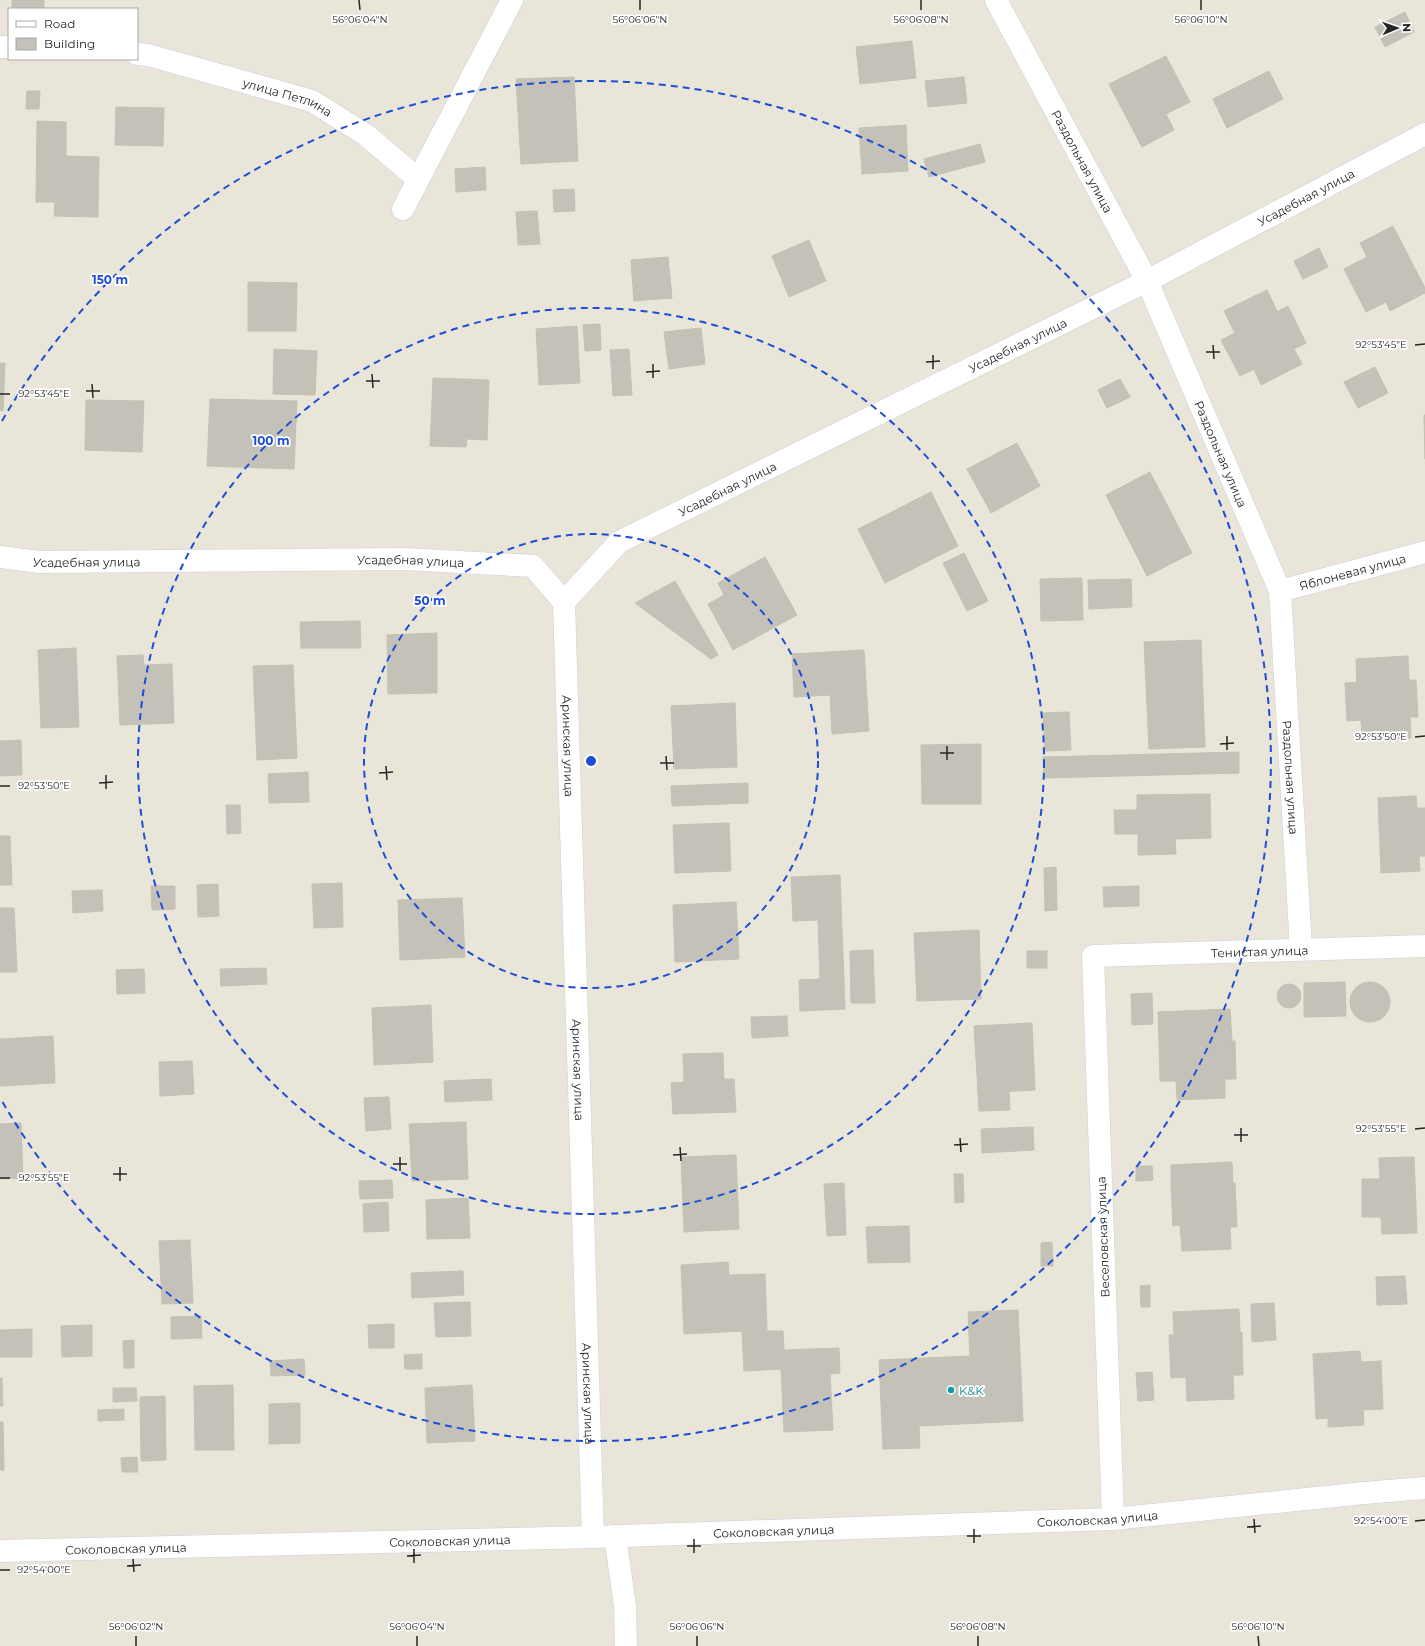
<svg xmlns="http://www.w3.org/2000/svg" width="1425" height="1646" font-family="Montserrat,sans-serif">
	<style>
		.building { fill: #c4c1b8; stroke: #c4c1b2 }
		.lines { fill: none; stroke-linecap: round; stroke-linejoin: round }
		.minor-casing { stroke: #cdcde0; stroke-width: 23 }
		.minor { stroke: #fff; stroke-width: 22 }
		.ticks { fill: none; stroke: #262626; stroke-width: 1.5 }
		.ring { fill: none; stroke: #1d4ed8; stroke-width: 2; stroke-dasharray: 7 5 }
		.culture-dot { fill: #0f9aa8; stroke: #fff; stroke-width: 1.5 }
		.labels { text-anchor: middle; dominant-baseline: central; stroke-width: 3.5; stroke-linejoin: round; paint-order: stroke }
		.street-label { font-size: 12px; fill: #262626; stroke: #fff }
		.culture-label { font-size: 12px; fill: #0d838f; stroke: #fff; text-anchor: start }
		.ticks-label { font-size: 10px; text-anchor: middle; fill: #262626; stroke: #fff; stroke-width: 3.5; stroke-linejoin: round; paint-order: stroke }
		.centre { fill: #1d4ed8; stroke: #fff; stroke-width: 2 }
		.ring-label { font-size: 12px; text-anchor: middle; font-weight: bold; fill: #1d4ed8; stroke: #fff; stroke-width: 3.5; stroke-linejoin: round; paint-order: stroke }
	</style>
	<rect width="100%" height="100%" fill="#e9e5d8"/>
	<g class="building">
		<polygon points="12,0 44,0 44,8 12,7"/>
		<polygon points="1405,12 1414,32 1385,47 1375,27"/>
		<polygon points="912,41 916,78 860,84 856,47"/>
		<polygon points="1166,56 1190,102 1166,114 1174,130 1142,147 1109,84"/>
		<polygon points="1269,71 1283,99 1227,128 1213,99"/>
		<polygon points="574,77 578,161 521,164 516,79"/>
		<polygon points="964,77 967,103 928,107 925,81"/>
		<polygon points="27,91 40,91 39,109 26,109"/>
		<polygon points="116,107 164,108 163,146 115,145"/>
		<polygon points="37,121 66,122 66,156 99,157 98,217 54,216 55,202 36,202"/>
		<polygon points="906,125 908,171 862,174 859,128"/>
		<polygon points="980,144 985,162 929,177 924,159"/>
		<polygon points="485,167 486,190 456,192 455,169"/>
		<polygon points="574,189 575,211 554,212 553,190"/>
		<polygon points="537,211 540,244 518,245 516,212"/>
		<polygon points="1393,226 1425,288 1425,293 1390,311 1386,302 1366,312 1344,269 1367,257 1360,243"/>
		<polygon points="809,240 826,281 789,297 772,256"/>
		<polygon points="1319,248 1328,267 1303,279 1294,261"/>
		<polygon points="668,257 672,298 634,301 631,260"/>
		<polygon points="248,282 297,283 296,331 248,331"/>
		<polygon points="1267,290 1277,311 1235,333 1224,311"/>
		<polygon points="1288,306 1306,343 1294,349 1302,364 1261,385 1254,369 1240,376 1221,340"/>
		<polygon points="600,324 601,350 585,351 583,325"/>
		<polygon points="577,326 580,383 539,385 536,329"/>
		<polygon points="701,328 705,364 669,369 664,332"/>
		<polygon points="274,349 317,351 315,395 273,394"/>
		<polygon points="629,349 632,395 613,396 610,350"/>
		<polygon points="0,363 5,363 3,411 0,410"/>
		<polygon points="1375,367 1388,393 1358,408 1344,382"/>
		<polygon points="433,378 489,380 487,440 467,439 466,447 430,446"/>
		<polygon points="1120,379 1130,397 1107,408 1098,390"/>
		<polygon points="210,399 297,401 294,469 207,466"/>
		<polygon points="86,400 144,401 142,452 85,450"/>
		<polygon points="1424,415 1425,415 1425,459"/>
		<polygon points="1017,443 1040,486 991,513 967,469"/>
		<polygon points="1150,472 1192,553 1147,576 1106,495"/>
		<polygon points="931,492 958,546 885,583 858,529"/>
		<polygon points="964,553 988,601 967,611 943,563"/>
		<polygon points="765,557 797,615 733,650 708,604 724,595 718,583"/>
		<polygon points="1082,578 1083,620 1041,621 1040,579"/>
		<polygon points="1131,579 1132,607 1089,609 1088,580"/>
		<polygon points="675,581 718,655 711,659 635,603"/>
		<polygon points="360,621 361,648 301,648 300,622"/>
		<polygon points="437,633 437,693 388,694 387,635"/>
		<polygon points="1201,640 1205,747 1149,749 1144,642"/>
		<polygon points="76,648 79,727 41,728 38,650"/>
		<polygon points="864,650 869,731 832,734 830,695 794,697 792,654"/>
		<polygon points="143,655 144,665 172,664 174,723 120,725 117,656"/>
		<polygon points="1408,656 1409,680 1357,683 1356,659"/>
		<polygon points="293,665 297,758 257,760 253,666"/>
		<polygon points="1416,680 1418,717 1410,717 1411,738 1362,740 1361,720 1347,721 1345,683"/>
		<polygon points="735,703 737,767 674,769 671,706"/>
		<polygon points="1069,712 1071,750 1045,751 1043,713"/>
		<polygon points="21,740 22,775 0,776 0,741"/>
		<polygon points="981,744 981,804 922,804 921,745"/>
		<polygon points="1239,752 1239,773 1044,778 1043,757"/>
		<polygon points="308,772 309,802 269,803 268,774"/>
		<polygon points="748,783 748,803 672,806 671,786"/>
		<polygon points="1210,794 1211,838 1175,839 1176,854 1138,855 1138,834 1115,834 1114,810 1137,810 1137,795"/>
		<polygon points="1416,796 1417,808 1425,808 1425,856 1419,856 1420,871 1381,873 1378,798"/>
		<polygon points="226,805 240,805 241,833 227,834"/>
		<polygon points="729,823 731,871 675,873 673,825"/>
		<polygon points="0,836 10,836 12,885 0,885"/>
		<polygon points="1056,867 1057,910 1045,911 1044,868"/>
		<polygon points="840,875 845,1009 800,1011 799,980 820,979 818,920 793,921 791,877"/>
		<polygon points="342,883 343,927 314,928 312,884"/>
		<polygon points="218,884 219,916 198,917 197,885"/>
		<polygon points="151,886 175,886 175,909 152,910"/>
		<polygon points="1139,886 1139,906 1104,907 1103,887"/>
		<polygon points="102,890 103,911 73,913 72,891"/>
		<polygon points="462,898 465,957 400,960 398,900"/>
		<polygon points="736,902 739,959 675,962 673,905"/>
		<polygon points="0,908 14,908 17,972 0,972"/>
		<polygon points="979,930 981,999 917,1001 914,933"/>
		<polygon points="873,950 875,1003 851,1003 850,951"/>
		<rect x="1027" y="951" width="20" height="17"/>
		<polygon points="266,968 267,984 221,986 220,969"/>
		<polygon points="144,969 145,993 117,994 116,970"/>
		<circle cx="1370" cy="1002" r="20"/>
		<polygon points="1345,982 1346,1016 1304,1017 1304,983"/>
		<circle cx="1289" cy="996" r="12"/>
		<polygon points="1152,993 1153,1024 1132,1025 1131,994"/>
		<polygon points="431,1005 433,1062 374,1065 372,1008"/>
		<polygon points="1230,1009 1232,1041 1159,1043 1158,1012"/>
		<polygon points="787,1016 788,1036 752,1038 751,1017"/>
		<polygon points="1032,1023 1035,1090 978,1093 974,1026"/>
		<polygon points="53,1036 55,1083 0,1086 0,1039"/>
		<polygon points="1235,1041 1236,1079 1225,1079 1225,1098 1177,1100 1176,1081 1160,1081 1159,1043"/>
		<polygon points="723,1053 724,1079 734,1079 736,1112 673,1114 671,1083 684,1082 683,1054"/>
		<polygon points="192,1061 194,1094 160,1096 159,1062"/>
		<polygon points="491,1079 492,1100 445,1102 444,1081"/>
		<polygon points="1009,1091 1010,1110 979,1111 978,1093"/>
		<polygon points="389,1097 391,1129 366,1131 364,1098"/>
		<polygon points="466,1122 468,1179 412,1181 409,1124"/>
		<polygon points="21,1123 23,1178 0,1179 0,1124"/>
		<polygon points="1033,1127 1034,1150 982,1153 981,1129"/>
		<polygon points="736,1155 739,1229 684,1232 681,1157"/>
		<polygon points="1414,1157 1417,1233 1382,1234 1381,1217 1362,1217 1362,1179 1380,1179 1379,1158"/>
		<polygon points="1232,1162 1233,1183 1171,1186 1171,1165"/>
		<polygon points="1136,1166 1152,1166 1153,1180 1136,1181"/>
		<polygon points="954,1174 963,1174 964,1202 955,1203"/>
		<polygon points="392,1180 393,1198 360,1199 359,1181"/>
		<polygon points="844,1183 846,1235 827,1236 824,1184"/>
		<polygon points="1235,1183 1237,1227 1230,1227 1231,1249 1182,1251 1180,1225 1173,1226 1171,1186"/>
		<polygon points="468,1198 470,1238 427,1239 426,1200"/>
		<polygon points="388,1202 389,1231 364,1232 363,1204"/>
		<polygon points="909,1226 910,1262 868,1263 866,1227"/>
		<polygon points="190,1240 193,1303 162,1304 159,1241"/>
		<polygon points="1052,1242 1053,1266 1041,1266 1041,1243"/>
		<polygon points="728,1262 729,1275 765,1274 767,1331 783,1331 784,1350 839,1348 840,1373 830,1374 833,1430 784,1432 781,1369 744,1371 742,1331 684,1334 681,1265"/>
		<polygon points="463,1271 464,1295 412,1298 411,1273"/>
		<polygon points="1405,1276 1407,1304 1377,1305 1376,1277"/>
		<polygon points="1150,1285 1150,1307 1141,1307 1140,1286"/>
		<polygon points="470,1302 471,1336 436,1337 434,1303"/>
		<polygon points="1274,1303 1276,1340 1252,1342 1251,1304"/>
		<polygon points="1239,1309 1240,1332 1174,1335 1173,1312"/>
		<polygon points="1018,1310 1023,1421 919,1426 920,1448 883,1449 879,1360 970,1356 968,1312"/>
		<polygon points="201,1316 202,1338 171,1339 171,1317"/>
		<polygon points="394,1324 394,1348 369,1348 368,1325"/>
		<polygon points="92,1325 92,1356 62,1357 61,1326"/>
		<polygon points="32,1329 32,1357 0,1357 0,1330"/>
		<polygon points="1242,1332 1243,1375 1233,1375 1234,1399 1187,1401 1186,1377 1171,1378 1169,1335"/>
		<polygon points="134,1340 134,1368 124,1368 123,1341"/>
		<polygon points="1360,1351 1361,1362 1381,1361 1383,1409 1363,1410 1364,1425 1328,1427 1328,1418 1316,1419 1313,1354"/>
		<polygon points="422,1354 422,1369 405,1369 404,1355"/>
		<polygon points="304,1359 305,1375 271,1376 270,1361"/>
		<polygon points="1152,1372 1154,1400 1138,1401 1136,1373"/>
		<polygon points="0,1378 2,1378 3,1406 0,1406"/>
		<polygon points="233,1385 234,1450 195,1450 194,1386"/>
		<polygon points="472,1385 475,1441 427,1443 425,1388"/>
		<polygon points="113,1388 136,1388 137,1401 113,1402"/>
		<polygon points="165,1396 166,1460 141,1461 140,1397"/>
		<polygon points="300,1403 300,1443 269,1444 269,1404"/>
		<polygon points="124,1409 124,1420 98,1421 98,1410"/>
		<polygon points="0,1422 3,1422 4,1470 0,1470"/>
		<polygon points="137,1457 138,1472 122,1472 121,1458"/>
	</g>
	<g class="lines">
		<g class="minor-casing">
			<g id="minor">
				<path id="s1" d="M996 0 1147 281 1280 591 1301 949"/>
				<polyline points="0,47 9,47"/>
				<path id="s2" d="M137 54 148 55 312 101 366 135 418 179"/>
				<polyline points="403,209 512,0"/>
				<path id="s3" d="M0 557 39 562 405 559 533 566 564 602"/>
				<path id="s4" d="M1280 591 1425 552"/>
				<path id="s5" d="M564 602 619 542 1147 281 1425 134"/>
				<path id="s6" d="M564 602 593 1537"/>
				<path id="s7" d="M1113 1519 1093 956 1425 946"/>
				<polyline points="615,1536 625,1606 626,1646"/>
				<path id="s8" d="M0 1551 593 1537 1113 1519 1364 1493 1425 1488"/>
			</g>
		</g>
		<use href="#minor" class="minor"/>
	</g>
	<path class="ticks" d="M359 0 360 10M640 0V10M921 0V10M1201 0V10M1213 345 1214 359M1415 345 1425 344M1206 352H1220M933 355V369M926 362 940 361M653 364V378M646 372 660 371M372 374 373 388M366 381H380M92 384 93 398M86 391H100M0 394H10M1227 736V750M1415 737 1425 736M1220 744 1234 743M947 746V760M940 753H954M666 756 667 770M660 763H674M386 766 387 780M379 773 393 772M106 775V789M99 783 113 782M0 786H10M1241 1128V1142M1415 1129 1425 1128M1234 1135H1248M960 1138 961 1152M954 1145 968 1144M680 1147 681 1161M673 1155 687 1154M400 1157V1171M393 1164H407M120 1167V1181M113 1174H127M0 1178H10M1254 1519 1255 1533M1415 1521 1425 1520M1247 1527 1261 1526M974 1529V1543M967 1536H981M694 1539V1553M687 1546H701M414 1549V1563M407 1556 421 1555M133 1559 134 1572M127 1566 141 1565M0 1570H10M136 1636V1646M417 1636V1646M697 1636V1646M978 1636V1646M1258 1636 1259 1646"/>
	<g class="ring">
		<circle cx="591" cy="761" r="227"/>
		<circle cx="591" cy="761" r="453"/>
		<path d="M2 421A680 680 0 1 1 2 1101"/>
	</g>
	<circle class="culture-dot" cx="951" cy="1390" r="4"/>
	<g class="labels">
		<g class="street-label">
			<text stroke="none"><textPath href="#s2" startOffset="157">улица Петлина</textPath></text>
			<text stroke="none"><textPath href="#s1" startOffset="183">Раздольная улица</textPath></text>
			<text stroke="none"><textPath href="#s5" startOffset="850">Усадебная улица</textPath></text>
			<text stroke="none"><textPath href="#s5" startOffset="526">Усадебная улица</textPath></text>
			<text stroke="none"><textPath href="#s1" startOffset="507">Раздольная улица</textPath></text>
			<text stroke="none"><textPath href="#s5" startOffset="202">Усадебная улица</textPath></text>
			<text stroke="none"><textPath href="#s3" startOffset="87">Усадебная улица</textPath></text>
			<text stroke="none"><textPath href="#s3" startOffset="411">Усадебная улица</textPath></text>
			<text stroke="none"><textPath href="#s4" startOffset="75">Яблоневая улица</textPath></text>
			<text stroke="none"><textPath href="#s6" startOffset="144">Аринская улица</textPath></text>
			<text stroke="none"><textPath href="#s1" startOffset="843">Раздольная улица</textPath></text>
			<text stroke="none"><textPath href="#s7" startOffset="730">Тенистая улица</textPath></text>
			<text stroke="none"><textPath href="#s6" startOffset="468">Аринская улица</textPath></text>
			<text transform="translate(1103 1237) rotate(-92)">Веселовская улица</text>
			<text stroke="none"><textPath href="#s6" startOffset="792">Аринская улица</textPath></text>
			<text stroke="none"><textPath href="#s8" startOffset="1098">Соколовская улица</textPath></text>
			<text stroke="none"><textPath href="#s8" startOffset="774">Соколовская улица</textPath></text>
			<text stroke="none"><textPath href="#s8" startOffset="450">Соколовская улица</textPath></text>
			<text stroke="none"><textPath href="#s8" startOffset="126">Соколовская улица</textPath></text>
		</g>
		<g class="culture-label">
			<text x="959" y="1390">K&amp;K</text>
		</g>
	</g>
	<g class="ticks-label">
		<text x="360" y="23">56°06'04"N</text>
		<text x="640" y="23">56°06'06"N</text>
		<text x="921" y="23">56°06'08"N</text>
		<text x="1201" y="23">56°06'10"N</text>
		<text x="1381" y="348">92°53'45"E</text>
		<text x="44" y="397">92°53'45"E</text>
		<text x="1381" y="740">92°53'50"E</text>
		<text x="44" y="789">92°53'50"E</text>
		<text x="1381" y="1132">92°53'55"E</text>
		<text x="44" y="1181">92°53'55"E</text>
		<text x="1381" y="1524">92°54'00"E</text>
		<text x="44" y="1573">92°54'00"E</text>
		<text x="136" y="1630">56°06'02"N</text>
		<text x="417" y="1630">56°06'04"N</text>
		<text x="697" y="1630">56°06'06"N</text>
		<text x="978" y="1630">56°06'08"N</text>
		<text x="1258" y="1630">56°06'10"N</text>
	</g>
	<circle cx="591" cy="761" r="6" class="centre"/>
	<g class="ring-label">
		<text x="110" y="284">150 m</text>
		<text x="271" y="445">100 m</text>
		<text x="430" y="605">50 m</text>
	</g>
	<rect x="8" y="8" width="130" height="52" fill="#ffffff" stroke="#a8a8a8"/>
	<rect x="16" y="21" width="20" height="6" fill="#ffffff" stroke="#a8a8a8"/>
	<text x="44" y="28" font-size="12" fill="#262626">Road</text>
	<rect x="16" y="38" width="20" height="12" fill="#c4c1b8" stroke="#a8a8a8"/>
	<text x="44" y="48" font-size="12" fill="#262626">Building</text>
	<g transform="translate(1397 28) rotate(88)" stroke="#ffffff" stroke-width="3" paint-order="stroke">
	<path d="M0-3L7 15L0 10L-7 15Z" fill="#262626"/>
	<text y="-6" font-size="11" font-weight="bold" text-anchor="middle" fill="#262626">N</text>
	</g>
</svg>
